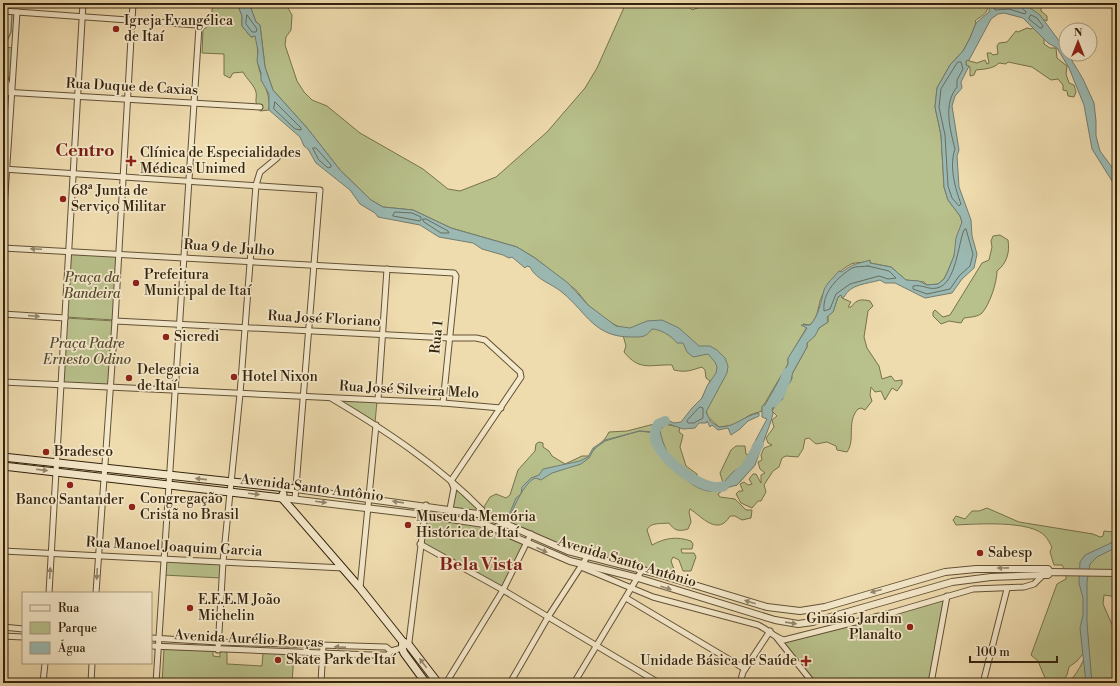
<svg xmlns="http://www.w3.org/2000/svg" width="1120" height="686" font-family="'Libre Bodoni',serif">
	<style>
		.green { fill: #b8c08b; stroke: #76724c }
		.water { fill: #9bb9b2; stroke: #727d70 }
		.lines { fill: none; stroke-linecap: round; stroke-linejoin: round }
		.shore { stroke: #686e60; stroke-width: 1 }
		.stream { stroke: #727d70; stroke-width: 1.5 }
		.river { stroke: #9bb9b2; stroke-width: 10 }
		.minor-casing { stroke: #625136; stroke-width: 7 }
		.tertiary-casing { stroke: #625136; stroke-width: 8 }
		.secondary-casing { stroke: #34230e; stroke-width: 9 }
		.minor { stroke: #f4e8ca; stroke-width: 5 }
		.tertiary { stroke: #f4e8ca; stroke-width: 6 }
		.secondary { stroke: #f4e8ca; stroke-width: 7 }
		.oneway { fill: #94866c }
		.poi-dot { fill: #8f2418; stroke: #f4e8ca; stroke-width: 1.5 }
		.labels { text-anchor: middle; dominant-baseline: central; stroke-width: 3.5; stroke-linejoin: round; paint-order: stroke }
		.poi-label { font-size: 14px; fill: #34230e; stroke: #f4e8ca; text-anchor: start }
		.street-label { font-size: 14px; fill: #34230e; stroke: #f4e8ca }
		.park-label { font-size: 14px; font-style: italic; fill: #554a2d; stroke: #f4e8ca }
		.district-label { font-size: 18px; font-weight: bold; fill: #7a1f14; stroke: #f4e8ca }
	</style>
	<rect width="100%" height="100%" fill="#eedbae"/>
	<filter id="stains"><feTurbulence type="fractalNoise" baseFrequency=".005" numOctaves="4"/><feColorMatrix values="0 0 0 0 .2 0 0 0 0 .09 0 0 0 0 .02 0 0 0 .5 -.17"/></filter>
	<radialGradient id="worn" r=".72"><stop offset=".6" stop-color="#630" stop-opacity="0"/><stop offset="1" stop-color="#630" stop-opacity=".3"/></radialGradient>
	<g class="green">
		<path d="M212 3H237L242 16V26L251 37 255 36 257 39C258 47 257 56 258 64 261 80 271 93 269 110L260 111C252 99 259 99 255 89 252 83 246 78 243 72L233 73 230 78 224 75V54L202 53 203 30 212 23Z"/>
		<path d="M249 3H285L292 15 291 30 286 37 285 45 297 81 304 92 312 100 327 106 360 133 423 169 448 189 460 191 496 177 547 132 585 88 597 68 626 3H685L692 10 711 3H988C988 15 983 14 975 21L976 23 970 38 963 51 950 65 937 88 935 107 941 135 944 187 948 200 960 216 962 222 954 256 947 273 944 279 938 284 927 285 924 282 906 280 891 267 870 263V261C864 263 856 262 851 264 838 271 828 283 822 296 817 306 820 315 810 325L803 324 807 327 788 359V364L762 408V411L750 415 734 425 719 427 708 417 702 398 710 381 706 378 705 370 702 367C691 370 687 373 674 370L672 365C651 364 640 372 624 352L626 346 621 328 606 320 588 305 576 290 562 279 535 258 517 247 451 228 413 210 383 207 371 200 340 170 308 129 273 90 265 67 260 25 256 22Z"/>
		<polygon points="1023,3 1038,3 1041,5 1041,11 1047,16 1047,21 1042,19"/>
		<path d="M1035 26 1044 31V44L1050 48H1056L1057 58 1067 66 1066 74 1069 83 1074 85 1076 92 1074 97 1068 96 1067 91 1063 90V85L1058 79 1051 80 1032 67 1008 62 1006 64 999 63C993 69 984 69 976 70L974 75 970 76V67L966 65V60L977 63 985 60 987 64 989 63 987 53H991L993 55 998 54 997 46 999 43 1007 42 1016 31 1018 32 1027 28 1031 29Z"/>
		<polygon points="3,47 14,48 11,90 3,74"/>
		<path d="M1000 235 1008 240C1010 252 1007 263 997 271 997 282 990 304 982 313 978 317 970 317 964 318L961 323 949 321 941 324 933 316V312L935 310 943 317 950 315 982 263 989 260 992 247 991 241 993 236Z"/>
		<polygon points="70,252 117,255 114,320 66,317"/>
		<path d="M841 295 842 298 851 302 848 307H851C857 299 861 299 870 301L873 306 868 311 864 337 867 348 879 366 882 379 891 376 895 381 902 380V384L897 391 892 388 885 400 881 391 875 392 871 387 870 395 872 401 865 410 861 408 858 409C846 422 856 439 847 452L837 450 836 446 827 442 816 444 809 438 805 439 803 449 798 457 786 456 782 458 779 467 773 471 764 485 766 492 761 501H758L752 508 741 503 736 494 739 491H743L740 484 744 482 748 485 752 484 749 479 753 474H756L761 483V475L765 473 760 469 758 462 762 460 761 455 764 448 772 445 768 443 766 438 774 427 772 420 777 416 772 411 782 394 779 388 792 379V374L807 347V343L819 328 828 322V315L833 312 838 297Z"/>
		<polygon points="66,318 114,321 109,386 62,383"/>
		<polygon points="336,399 377,401 375,423"/>
		<path d="M658 423 680 427 679 432 683 435 680 447 686 466 697 474 698 482 720 488 723 483 720 473 731 450 736 446H745L746 454 753 457 755 465 737 485 729 486 718 494 720 497 735 499 746 510H752L751 518 742 520 735 516H730C718 537 701 516 690 509L689 512 691 522 688 529C678 532 674 530 669 523 661 524 650 522 647 530L652 545C665 538 676 536 691 541L693 544 692 549H681L682 553H694L696 557 691 571H683L679 560 673 557 671 561 675 572 670 577 587 557 516 527 513 536 527 543 503 590 420 544 424 515 480 523 481 514 450 509 453 495 451 481 482 510 490 497 496 494 506 498 510 495 518 470 535 451 536 444 539 442 543 443V447L549 451 552 456 565 464 582 456H589C595 446 604 443 609 432L627 431Z"/>
		<path d="M987 508 1019 522 1093 534 1100 537 1103 536 1104 531 1114 532 1117 529V597L1104 595 1103 604 1114 629V649L1117 647V671L1115 672 1114 683H1067C1076 677 1085 659 1088 648L1077 661 1069 667 1067 675 1061 683H1047L1038 661 1031 655 1057 584 1066 579V573L1062 565H1054L1050 552 1052 547C1050 544 1048 539 1045 536 1031 520 976 524 956 525L953 520 956 516 965 519 972 511H979Z"/>
		<polygon points="164,560 222,563 221,578 163,575"/>
		<polygon points="945,598 929,683 814,683 781,641 790,641"/>
		<polygon points="164,649 213,651 213,656 220,657 220,651 227,652 227,664 262,666 263,653 294,654 292,683 162,683"/>
	</g>
	<g class="water">
		<path d="M237 3H249L256 22 260 25 265 67 273 90 308 129 340 170 371 200 383 207 413 210 451 228 517 247 535 258 568 283 588 305 616 326 630 328 647 321 662 320 679 328 699 346H710L717 350 725 358 728 366 727 373 706 412 711 422 719 427C736 427 743 416 759 413V416L748 421 740 429 731 435 728 428 718 430 712 425 710 427 707 421 706 423H699L695 428 683 429 669 424 665 425 660 430C665 460 688 486 720 487 724 482 728 477 733 472 742 465 754 466 755 450L752 447 767 419 762 417V406L765 405 788 364V358L807 328 801 325H810C819 316 821 301 824 290 826 284 834 277 839 271L842 272C853 263 858 264 870 260V263L891 267 906 280 919 281 927 285 938 284 944 279 947 273 954 256 956 238 962 222 960 216 948 200 944 187 941 135 935 107 937 88 950 65 963 51 970 38 976 23 989 12 990 3H1023L1040 15 1065 49 1066 54H1068L1083 79 1094 103 1096 121V136L1100 151 1117 174V189L1092 149 1084 105 1069 68 1057 48 1048 43 1023 18 1004 13 998 14 991 19 969 60 966 61V65L969 66 961 82 962 88 955 96 952 106 959 150 957 156 959 187 971 220 972 236 977 254 974 268 962 279 952 293 925 298 895 283H885L880 280C867 284 850 284 844 297L842 298 841 295 838 297 833 312 827 317 828 322 819 328 815 336 807 343V347L792 374 791 381 786 387 780 388 783 398 782 400H778L772 409 773 414 770 424 755 465 737 485C727 487 719 493 708 491 693 488 683 477 673 466 668 462 659 457 657 451 656 446 655 439 655 433L639 431 605 441 594 449 589 458 581 464 552 473 541 480 536 478C525 480 512 511 507 523L506 522 516 498 521 494 522 487 531 478 539 475 543 469 580 461 588 457 593 448 605 440 640 431 655 432 659 421 663 418 674 423 681 422 692 408 702 398 707 386 716 373 717 367 715 362 708 354 693 357 687 352 683 343H677C672 336 660 329 652 329 645 338 642 337 631 337 594 337 587 313 563 293 553 284 536 280 530 267L527 266 525 268 512 257 509 258 503 255 482 249 473 243 439 237 420 225 378 217 375 213 360 204 350 190 316 163 308 149 304 146 300 137 269 110V94L261 80V73L257 61 258 51 255 36 251 37 242 26V16Z"/>
		<polygon points="1117,536 1117,547 1097,557 1090,564 1087,582 1087,623 1092,683 1086,683 1080,628 1083,615 1083,598 1079,583 1080,562 1085,555 1111,543"/>
	</g>
	<g class="lines">
		<g class="shore">
			<polyline points="993,3 995,10 1009,9 1025,14 1026,12 1021,7 1020,3"/>
			<polygon points="247,15 257,29 256,32 252,32 246,24"/>
			<polygon points="1031,15 1037,18 1043,26 1042,28 1040,28 1029,19"/>
			<path d="M958 62H961L963 69 957 80V87C943 104 950 129 955 149 949 166 955 188 961 204L959 206 952 198 948 186 945 135 939 107 941 89Z"/>
			<polygon points="275,102 301,128 301,130 295,129 274,109"/>
			<polygon points="313,148 316,148 331,165 331,167 328,168 319,160"/>
			<polygon points="395,212 412,213 421,217 421,219 420,221 393,216"/>
			<polygon points="423,219 426,219 448,231 449,233 441,233 424,222"/>
			<path d="M966 229 973 254 970 266 959 276 950 289 927 294 913 289V286C922 284 928 290 937 288 956 284 958 244 964 230Z"/>
			<path d="M868 266 889 271 896 278 888 279 879 276 850 284 836 294 830 309 824 311C822 292 838 277 852 268 856 266 863 267 868 266Z"/>
			<polygon points="700,407 703,408 703,418 694,423 688,423 687,421"/>
		</g>
		<polyline class="stream" points="7,41 11,32 12,14"/>
		<g class="river">
			<polyline points="774,402 781,392 787,373"/>
			<path d="M665 421 658 424C656 428 654 435 655 439 659 458 704 494 724 486"/>
			<polyline points="738,475 747,466 759,444"/>
		</g>
		<g class="minor-casing">
			<g id="minor">
				<polyline points="3,11 197,25 199,27 156,683"/>
				<polyline points="3,73 10,91"/>
				<polyline points="3,92 260,107"/>
				<polyline points="3,169 320,190 295,499"/>
				<polyline points="3,224 17,12"/>
				<polyline points="3,248 454,273 456,276 443,403"/>
				<polyline points="3,314 65,318"/>
				<polyline points="115,321 449,338 476,338 485,340 520,372 521,377 451,481 454,488 450,509"/>
				<polyline points="3,382 443,403 501,408"/>
				<path d="M331 398C385 430 438 465 482 510L485 515 484 524"/>
				<polyline points="378,400 387,269"/>
				<polyline points="420,544 503,590 659,683"/>
				<polyline points="3,551 343,568"/>
				<path d="M581 567 653 597 758 625C767 629 775 638 784 640L891 613 973 589 1024 587 1034 584 1043 575V573"/>
				<polyline points="360,588 376,425"/>
				<polyline points="49,593 83,3"/>
				<polyline points="96,593 115,321 133,3"/>
				<polyline points="626,598 745,669"/>
				<polyline points="3,627 23,629"/>
				<polyline points="3,636 23,637"/>
				<polyline points="151,638 218,642 386,647 391,651"/>
				<polyline points="777,638 813,683"/>
				<polyline points="151,646 371,655 388,655 391,651 402,648 409,642 426,505"/>
				<polyline points="218,650 223,562 240,394 256,185 260,172 277,158"/>
				<polyline points="43,683 45,663"/>
				<polyline points="91,683 92,663"/>
				<polyline points="321,683 323,646"/>
				<polyline points="446,683 503,590 531,534"/>
				<polyline points="510,683 548,617 587,557"/>
				<polyline points="574,683 642,570"/>
				<polyline points="740,683 743,672 770,631"/>
				<polyline points="931,683 947,596"/>
				<polyline points="983,683 1007,589"/>
			</g>
		</g>
		<g class="tertiary-casing">
			<g id="tertiary">
				<polyline points="296,489 485,515 568,551 658,574 767,607 800,611 825,607 945,572 976,569 1048,569 1050,572"/>
				<polyline points="282,498 424,515 484,524 570,561 638,578 775,620 798,624 813,622 952,582 991,577 1043,575 1048,575 1050,572 1117,573"/>
			</g>
		</g>
		<g class="secondary-casing">
			<g id="secondary">
				<polyline points="3,457 296,489"/>
				<polyline points="3,466 282,498"/>
				<polyline points="283,494 282,498 360,588 403,642 408,644 438,683"/>
				<polyline points="403,642 402,648 404,653 426,683"/>
			</g>
		</g>
		<use href="#minor" class="minor"/>
		<use href="#tertiary" class="tertiary"/>
		<use href="#secondary" class="secondary"/>
	</g>
	<defs><path id="oneway-solid" d="M-6-.8H1V-3.2L6.5 0L1 3.2V.8H-6Z"/></defs>
	<g class="oneway">
		<use href="#oneway-solid" transform="translate(36 249) rotate(-177)"/>
		<use href="#oneway-solid" transform="translate(34 316) rotate(4)"/>
		<use href="#oneway-solid" transform="translate(42 470) rotate(7)"/>
		<use href="#oneway-solid" transform="translate(201 479) rotate(-174)"/>
		<use href="#oneway-solid" transform="translate(254 494) rotate(7)"/>
		<use href="#oneway-solid" transform="translate(321 502) rotate(7)"/>
		<use href="#oneway-solid" transform="translate(398 502) rotate(-172)"/>
		<use href="#oneway-solid" transform="translate(542 550) rotate(24)"/>
		<use href="#oneway-solid" transform="translate(1003 568) rotate(179)"/>
		<use href="#oneway-solid" transform="translate(50 573) rotate(-87)"/>
		<use href="#oneway-solid" transform="translate(97 574) rotate(93)"/>
		<use href="#oneway-solid" transform="translate(666 588) rotate(18)"/>
		<use href="#oneway-solid" transform="translate(876 591) rotate(165)"/>
		<use href="#oneway-solid" transform="translate(750 602) rotate(-163)"/>
		<use href="#oneway-solid" transform="translate(791 623) rotate(8)"/>
		<use href="#oneway-solid" transform="translate(340 647) rotate(-178)"/>
		<use href="#oneway-solid" transform="translate(423 663) rotate(-127)"/>
	</g>
	<g class="poi-dot">
		<circle cx="116" cy="29" r="4"/>
		<path d="M129 155h4v4h4v4h-4v4h-4v-4h-4v-4h4z"/>
		<circle cx="63" cy="199" r="4"/>
		<circle cx="136" cy="283" r="4"/>
		<circle cx="166" cy="337" r="4"/>
		<circle cx="234" cy="377" r="4"/>
		<circle cx="129" cy="378" r="4"/>
		<circle cx="46" cy="452" r="4"/>
		<circle cx="70" cy="485" r="4"/>
		<circle cx="132" cy="507" r="4"/>
		<circle cx="408" cy="525" r="4"/>
		<circle cx="980" cy="553" r="4"/>
		<circle cx="190" cy="608" r="4"/>
		<circle cx="910" cy="627" r="4"/>
		<circle cx="278" cy="660" r="4"/>
		<path d="M804 655h4v4h4v4h-4v4h-4v-4h-4v-4h4z"/>
	</g>
	<g class="labels">
		<g class="poi-label">
			<text x="124" y="21">Igreja Evangélica<tspan x="124" dy="16">de Itaí</tspan></text>
			<text x="140" y="153">Clínica de Especialidades<tspan x="140" dy="16">Médicas Unimed</tspan></text>
			<text x="71" y="191">68ª Junta de<tspan x="71" dy="16">Serviço Militar</tspan></text>
			<text x="144" y="275">Prefeitura<tspan x="144" dy="16">Municipal de Itaí</tspan></text>
			<text x="174" y="337">Sicredi</text>
			<text x="137" y="370">Delegacia<tspan x="137" dy="16">de Itaí</tspan></text>
			<text x="242" y="377">Hotel Nixon</text>
			<text x="54" y="452">Bradesco</text>
			<text x="140" y="499">Congregação<tspan x="140" dy="16">Cristã no Brasil</tspan></text>
			<text x="70" y="500" text-anchor="middle">Banco Santander</text>
			<text x="416" y="517">Museu da Memória<tspan x="416" dy="16">Histórica de Itaí</tspan></text>
			<text x="988" y="553">Sabesp</text>
			<text x="198" y="600">E.E.E.M João<tspan x="198" dy="16">Michelin</tspan></text>
			<text x="902" y="619" text-anchor="end">Ginásio Jardim<tspan x="902" dy="16">Planalto</tspan></text>
			<text x="286" y="660">Skate Park de Itaí</text>
			<text x="797" y="661" text-anchor="end">Unidade Básica de Saúde</text>
		</g>
		<g class="street-label">
			<text transform="translate(132 87) rotate(3)">Rua Duque de Caxias</text>
			<text transform="translate(229 248) rotate(4)">Rua 9 de Julho</text>
			<text transform="translate(324 319) rotate(3)">Rua José Floriano</text>
			<text transform="translate(437 337) rotate(-84)">Rua 1</text>
			<text transform="translate(409 390) rotate(3)">Rua José Silveira Melo</text>
			<text transform="translate(312 488) rotate(7)">Avenida Santo Antônio</text>
			<text transform="translate(174 547) rotate(3)">Rua Manoel Joaquim Garcia</text>
			<text transform="translate(627 562) rotate(17)">Avenida Santo Antônio</text>
			<text transform="translate(249 639) rotate(3)">Avenida Aurélio Bouças</text>
		</g>
		<g class="park-label">
			<text x="92" y="278">Praça da<tspan x="92" dy="16">Bandeira</tspan></text>
			<text x="87" y="344">Praça Padre<tspan x="87" dy="16">Ernesto Odino</tspan></text>
		</g>
		<g class="district-label">
			<text x="85" y="150">Centro</text>
			<text x="481" y="564">Bela Vista</text>
		</g>
	</g>
	<rect width="1120" height="686" fill="none" stroke="#eedbae" stroke-width="16"/>
	<rect x="4" y="4" width="1112" height="678" fill="none" stroke="#34230e" stroke-width="2"/>
	<rect x="8" y="8" width="1104" height="670" fill="none" stroke="#34230e"/>
	<rect x="22" y="592" width="130" height="72" fill="#f4e8ca" stroke="#a7997f"/>
	<rect x="30" y="605" width="20" height="6" fill="#f4e8ca" stroke="#a7997f"/>
	<text x="58" y="612" font-size="12" fill="#34230e">Rua</text>
	<rect x="30" y="622" width="20" height="12" fill="#b8c08b" stroke="#a7997f"/>
	<text x="58" y="632" font-size="12" fill="#34230e">Parque</text>
	<rect x="30" y="642" width="20" height="12" fill="#9bb9b2" stroke="#a7997f"/>
	<text x="58" y="652" font-size="12" fill="#34230e">Água</text>
	<g transform="translate(1078 42)"><circle r="19" fill="#f4e8ca" stroke="#a7997f"/>
	<path d="M0-3L7 15L0 10L-7 15Z" fill="#8f2418"/>
	<text y="-6" font-size="11" font-weight="bold" text-anchor="middle" fill="#34230e">N</text>
	</g>
	<path d="M970 656v6h87v-6" fill="none" stroke="#34230e" stroke-width="2"/>
	<text x="976" y="656" font-size="12" fill="#34230e" stroke="#f4e8ca" stroke-width="3" paint-order="stroke">100 m</text>
	<rect width="100%" height="100%" filter="url(#stains)"/>
	<rect width="100%" height="100%" fill="url(#worn)"/>
</svg>
